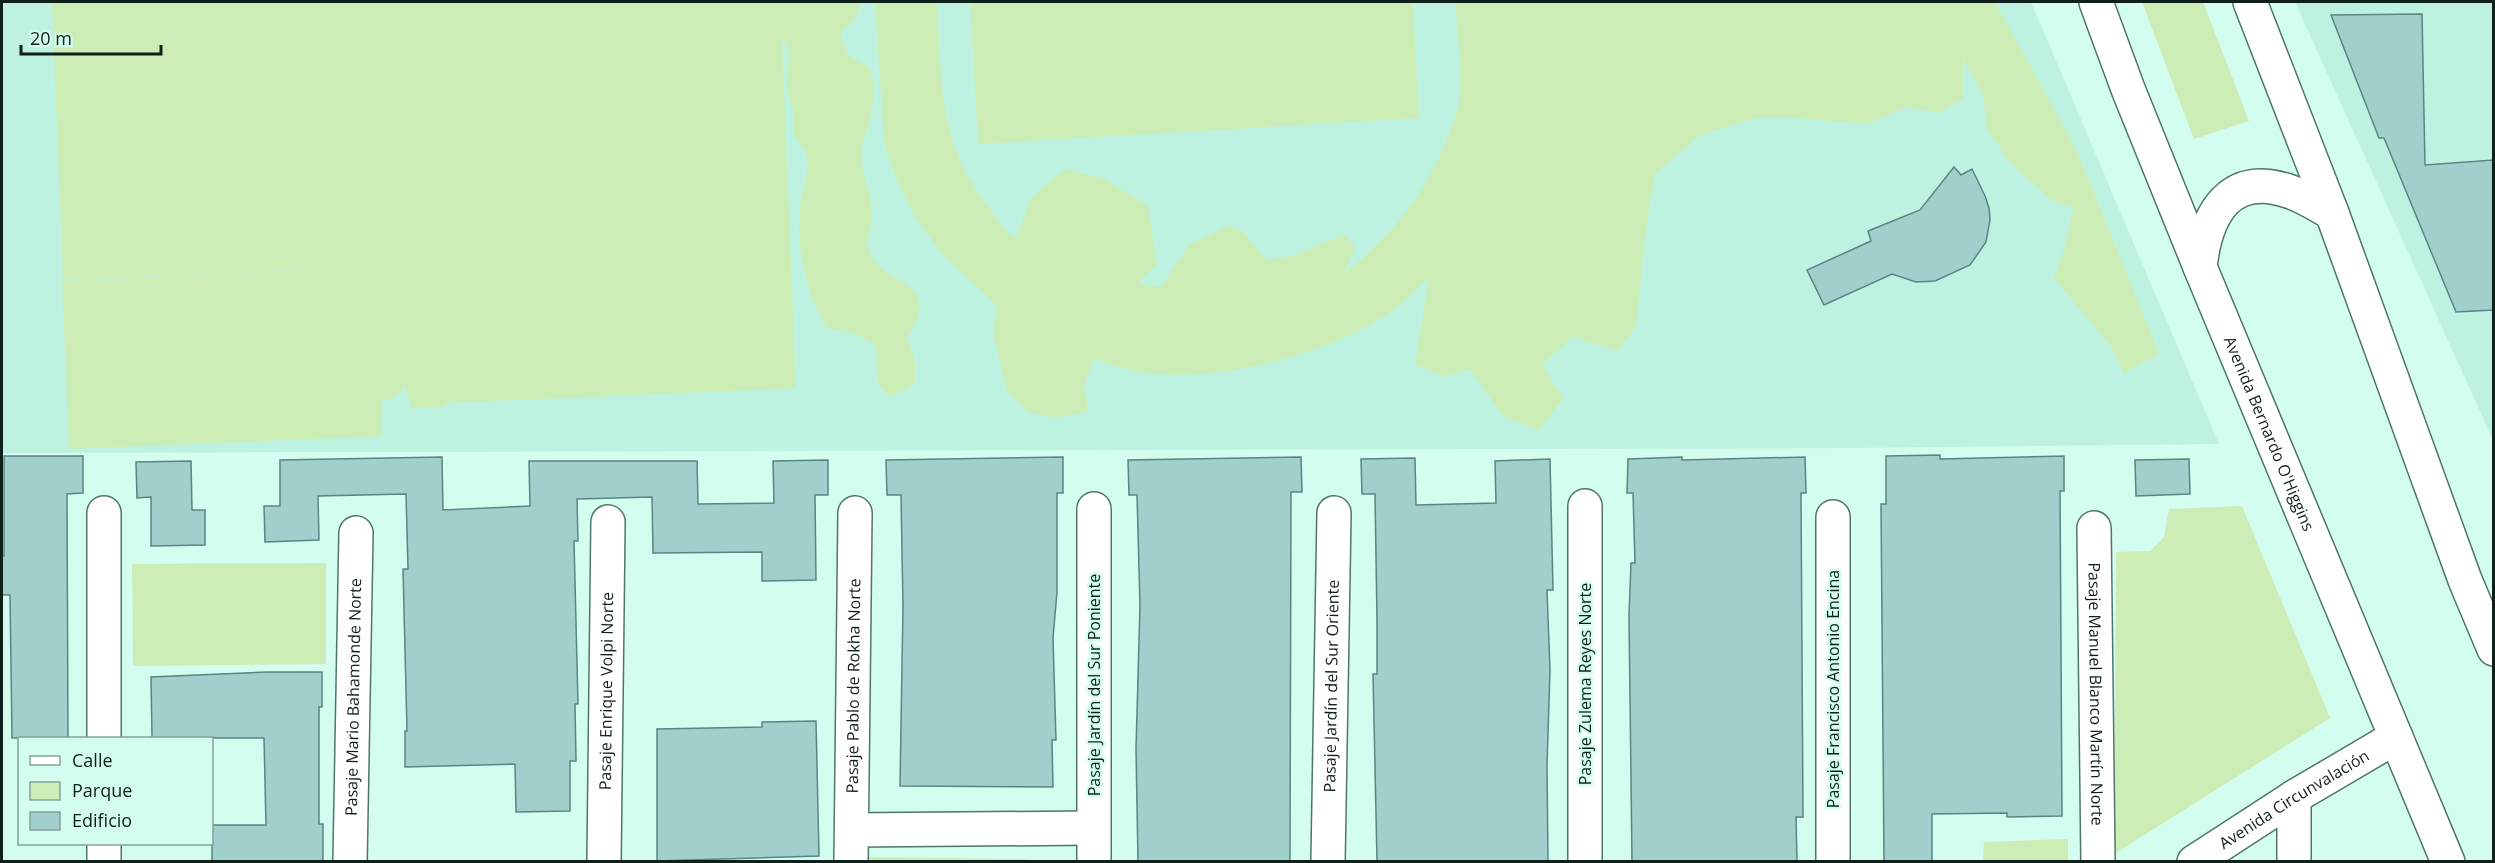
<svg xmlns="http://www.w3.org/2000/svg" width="2495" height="863" font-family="'Open Sans',sans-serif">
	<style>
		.built { fill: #bef2e0 }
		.green { fill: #ccedb5 }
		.building { fill: #a1cfcc; stroke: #598582; stroke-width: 1.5 }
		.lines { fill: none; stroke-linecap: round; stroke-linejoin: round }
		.minor-casing { stroke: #507669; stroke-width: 36 }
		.primary-casing { stroke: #507669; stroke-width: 36 }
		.minor { stroke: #fff; stroke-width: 33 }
		.primary { stroke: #fff; stroke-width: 33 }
		.labels { text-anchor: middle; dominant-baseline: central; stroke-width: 5; stroke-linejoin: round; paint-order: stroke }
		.street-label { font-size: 16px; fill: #0f1f1a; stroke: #d3fdee }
	</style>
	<rect width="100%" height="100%" fill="#d3fdee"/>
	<g class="built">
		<path d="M2 2H2031L2219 444 1852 448 2 453Z"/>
		<path d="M2295 2H2493V440Z"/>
	</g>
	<g class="green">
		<path d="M52 2H861L855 18 840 34 848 55 870 68C877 93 873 106 867 131 865 137 861 146 861 153 862 172 870 192 872 211 873 223 866 236 868 247 879 291 949 274 906 339L915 358V384L890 397 877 384 876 345 853 333 827 328C806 295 796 247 800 208 801 192 809 175 807 158 806 149 796 142 794 133 793 128 795 121 794 115 793 106 788 97 787 88 785 71 795 54 782 40L796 388 447 403 441 408H411L406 387 394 398 381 402 382 436 69 449 62 281 366 267 63 280Z"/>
		<path d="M875 2H937C942 80 937 137 986 204 995 217 1003 230 1016 238L1031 198 1065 169 1103 178 1148 206 1157 264 1138 283 1161 287 1189 245 1228 226 1242 231 1267 260 1295 255 1344 234 1355 247 1344 274C1390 235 1417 206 1442 150 1448 137 1455 121 1458 107 1463 72 1458 36 1455 2H1995L2077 151 2159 354 2124 373 2112 348 2054 278 2065 246 2073 208 2051 200 2006 158 1987 128 1983 95 1963 58V99L1938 113 1907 107 1867 124 1796 118H1756L1700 135 1655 174 1645 236 1636 327 1617 351 1573 337 1542 364 1563 399 1538 430 1503 416 1470 369 1443 377 1415 364 1429 278C1415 290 1402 305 1388 314 1326 356 1212 384 1138 372 1123 369 1108 363 1094 359L1084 385 1088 411 1057 418 1028 412 1007 391 993 333 997 306 943 255 915 217 895 176 884 143Z"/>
		<path d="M970 2H1413L1419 118 978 144Z"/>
		<path d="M2142 2H2203L2249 121 2194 139Z"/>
		<path d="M2242 506 2330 718 2114 854 2116 552 2150 551 2164 537 2169 509Z"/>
		<path d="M326 563V664L133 666 132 564Z"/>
		<path d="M2068 839V861H1983L1984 842Z"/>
		<path d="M868 857 1028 859V861L868 862Z"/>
	</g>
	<g class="building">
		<path d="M2422 14 2425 165 2493 160V310L2456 312 2384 138H2379L2331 15Z"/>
		<path d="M1954 167 1961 175 1972 169 1985 196 1989 208 1990 220 1986 242 1970 265 1935 281 1916 282 1892 274 1824 305 1807 270 1871 241 1868 231 1920 210Z"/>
		<path d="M1940 455V459L2064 456V491H2060L2062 816 2007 817V813L1932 814V861H1884L1881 504H1886V456Z"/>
		<path d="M4 456H83V493L67 494 68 738H12L10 595H2V556H4Z"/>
		<path d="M442 457 443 510 530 506 529 461H697L698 504 774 503 773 461 828 460V495H815L816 580 762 581V552L653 553 652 497 577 499 578 541H574L578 704H575L576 761H570V811L516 812 515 764 405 767V731H407L403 569H408L406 494 318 496 319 540 265 542 264 506H280V460Z"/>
		<path d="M1063 457V493H1057V592L1053 638 1056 740H1052L1053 787 900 786 903 606 901 495H887L886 460Z"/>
		<path d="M1301 457 1302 492H1291L1290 861H1138L1136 749 1140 605 1137 495H1129L1128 460Z"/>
		<path d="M1682 457V460L1805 457 1806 493H1801L1803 817H1796L1797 861H1632L1629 616 1631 563H1635L1633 493H1627L1628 459Z"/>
		<path d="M1415 458 1416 505 1496 503 1495 461 1550 459 1553 590H1547L1550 670 1547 765 1548 861H1377L1373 674H1377V620L1375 494H1362L1361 459Z"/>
		<path d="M2189 459 2190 494 2136 496 2135 460Z"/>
		<path d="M191 461 192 510H205V545L151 546V497L137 498 136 462Z"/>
		<path d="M267 672H322V707H319V824H323V861H212V825H266L264 738H152L151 677Z"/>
		<path d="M816 721 819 856 657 861V729L762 727V722Z"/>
	</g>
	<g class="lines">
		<g class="minor-casing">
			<g id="minor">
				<path d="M1585 506V862"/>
				<path d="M1833 517V862"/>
				<path id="s1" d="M2094 528 2098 862"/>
				<path d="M104 738V513"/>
				<path d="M2294 797V862"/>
				<path d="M852 830 1093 828"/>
				<path d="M104 862V844"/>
				<path id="s2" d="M350 862 356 533"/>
				<path id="s3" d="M604 862 608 522"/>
				<path id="s4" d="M851 862 855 513"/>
				<path d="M1094 862V509"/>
				<path id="s5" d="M1328 862 1334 513"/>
				<path id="s6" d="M2194 862 2294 797 2396 737"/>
			</g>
		</g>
		<g class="primary-casing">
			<g id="primary">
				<path id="s7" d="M2096 2 2128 89 2200 267 2448 862"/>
				<path d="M2250 2 2332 213 2465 580 2494 649"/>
				<path d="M2200 267C2206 213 2230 170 2291 192 2305 197 2319 206 2332 213"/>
			</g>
		</g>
		<use href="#minor" class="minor"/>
		<use href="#primary" class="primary"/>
	</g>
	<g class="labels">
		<g class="street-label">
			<text stroke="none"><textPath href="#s7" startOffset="465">Avenida Bernardo O'Higgins</textPath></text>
			<text transform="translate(1585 684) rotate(-90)">Pasaje Zulema Reyes Norte</text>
			<text transform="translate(1094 685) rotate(-90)">Pasaje Jardín del Sur Poniente</text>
			<text stroke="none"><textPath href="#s4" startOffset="176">Pasaje Pablo de Rokha Norte</textPath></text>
			<text stroke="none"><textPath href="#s5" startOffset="176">Pasaje Jardín del Sur Oriente</textPath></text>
			<text transform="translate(1833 689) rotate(-90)">Pasaje Francisco Antonio Encina</text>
			<text stroke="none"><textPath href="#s3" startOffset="171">Pasaje Enrique Volpi Norte</textPath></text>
			<text stroke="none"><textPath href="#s1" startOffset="166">Pasaje Manuel Blanco Martín Norte</textPath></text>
			<text stroke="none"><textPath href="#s2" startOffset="165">Pasaje Mario Bahamonde Norte</textPath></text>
			<text stroke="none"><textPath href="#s6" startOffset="118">Avenida Circunvalación</textPath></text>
		</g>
	</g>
	<rect width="2495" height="863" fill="none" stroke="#0f1f1a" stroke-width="6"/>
	<rect x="18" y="737" width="195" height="108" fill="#d3fdee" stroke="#85a499" stroke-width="1.5"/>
	<rect x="30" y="756" width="30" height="9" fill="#ffffff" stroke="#85a499" stroke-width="1.5"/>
	<text x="72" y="767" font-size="18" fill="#0f1f1a">Calle</text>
	<rect x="30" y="782" width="30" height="18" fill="#ccedb5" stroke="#85a499" stroke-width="1.5"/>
	<text x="72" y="797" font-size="18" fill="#0f1f1a">Parque</text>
	<rect x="30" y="812" width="30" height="18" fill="#a1cfcc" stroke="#85a499" stroke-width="1.5"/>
	<text x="72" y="827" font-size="18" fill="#0f1f1a">Edificio</text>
	<path d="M21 45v9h140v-9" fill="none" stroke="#0f1f1a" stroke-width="3"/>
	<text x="30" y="45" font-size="18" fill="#0f1f1a" stroke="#d3fdee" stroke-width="4.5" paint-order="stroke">20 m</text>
</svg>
